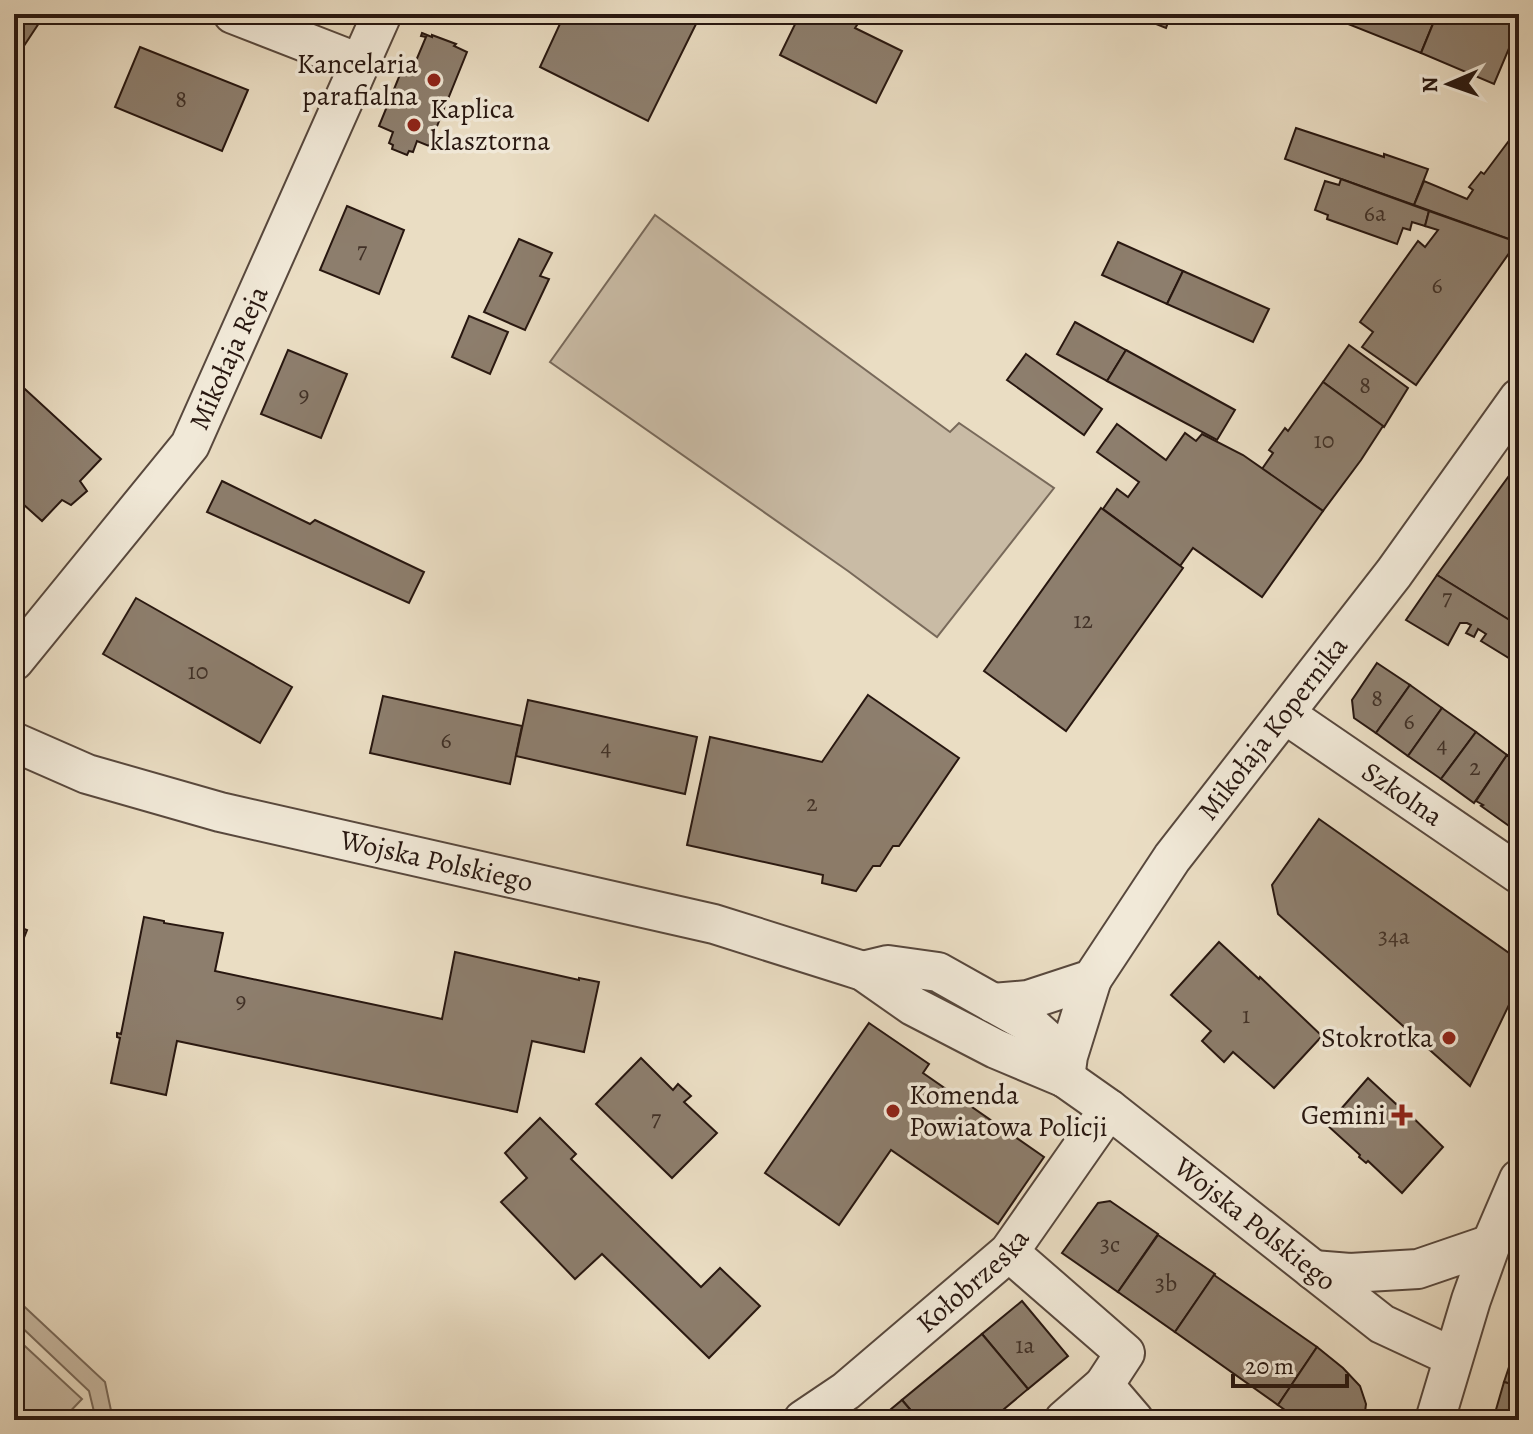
<svg xmlns="http://www.w3.org/2000/svg" width="1533" height="1434" font-family="Alegreya,serif">
	<style>
		.green { fill: #c9bba5; stroke: #78695a; stroke-width: 2 }
		.building { fill: #8d7e6d; stroke: #281710; stroke-width: 2 }
		.lines { fill: none; stroke-linecap: round; stroke-linejoin: round }
		.minor-casing { stroke: #58483d; stroke-width: 42 }
		.minor { stroke: #f1e9d8; stroke-width: 38 }
		.poi-dot { fill: #8f2418; stroke: #f1e9d8; stroke-width: 3 }
		.labels { text-anchor: middle; dominant-baseline: central; stroke-width: 7; stroke-linejoin: round; paint-order: stroke }
		.number-label { font-size: 24px; fill: #413127 }
		.poi-label { font-size: 28px; fill: #281710; stroke: #f1e9d8; text-anchor: end }
		.street-label { font-size: 28px; fill: #281710; stroke: #f1e9d8 }
	</style>
	<rect width="100%" height="100%" fill="#eaddc3"/>
	<filter id="stains"><feTurbulence type="fractalNoise" baseFrequency=".0025" numOctaves="4"/><feColorMatrix values="0 0 0 0 .2 0 0 0 0 .09 0 0 0 0 .02 0 0 0 .5 -.17"/></filter>
	<radialGradient id="worn" r=".72"><stop offset=".6" stop-color="#630" stop-opacity="0"/><stop offset="1" stop-color="#630" stop-opacity=".3"/></radialGradient>
	<g class="green">
		<path d="M655 215 950 432 959 423 1054 488 937 637 848 571 550 362Z"/>
		<path d="M14 1297 105 1382 113 1420H96L89 1391 14 1320Z"/>
		<path d="M14 1336 82 1399 62 1420H14Z"/>
	</g>
	<g class="building">
		<path d="M14 14H45L14 61Z"/>
		<path d="M570 14H701L648 121 540 67 564 15 568 17Z"/>
		<path d="M800 14H827L837 19 839 15 857 25 855 28 902 51 876 103 780 55Z"/>
		<path d="M1136 14H1171L1166 28 1136 16Z"/>
		<path d="M1352 14H1437L1421 53 1348 24Z"/>
		<path d="M1437 14H1487L1518 27 1494 84 1421 53Z"/>
		<path d="M422 33 432 37V35L456 44 454 46 467 52 429 146 417 141 413 152 409 151 407 155 392 149 393 145 389 143 393 132 379 126 403 67 413 68 426 37 421 36Z"/>
		<path d="M140 47 248 90 222 151 115 107Z"/>
		<path d="M1296 128 1384 157V154L1428 169 1414 205 1285 159Z"/>
		<path d="M1511 138 1519 143V239L1517 242 1414 205 1424 181 1467 199 1473 190 1469 187 1481 172 1484 174Z"/>
		<path d="M1341 179 1429 211 1425 226 1412 222 1410 230 1403 228 1397 244 1327 219 1328 215 1315 210 1325 181 1339 185Z"/>
		<path d="M347 206 404 230 379 294 320 270Z"/>
		<path d="M1429 211 1517 242 1416 385 1362 347 1373 332 1360 322 1418 241 1425 247 1438 230 1425 226Z"/>
		<path d="M519 239 552 253 540 276 549 279 525 330 484 312Z"/>
		<path d="M1118 242 1183 271 1167 304 1102 275Z"/>
		<path d="M1183 271 1269 309 1253 342 1167 304Z"/>
		<path d="M469 316 508 332 490 374 452 357Z"/>
		<path d="M1075 322 1126 350 1107 381 1057 354Z"/>
		<path d="M1349 345 1408 388 1384 427 1323 382Z"/>
		<path d="M288 350 347 374 321 438 261 414Z"/>
		<path d="M1126 350 1235 410 1217 440 1107 381Z"/>
		<path d="M1026 354 1102 409 1084 435 1007 380Z"/>
		<path d="M14 379 101 459 80 481 87 491 71 505 62 500 42 521 14 496Z"/>
		<path d="M1323 382 1383 426 1361 460 1323 511 1262 469 1273 453 1269 450 1285 428 1288 431Z"/>
		<path d="M1117 424 1166 460 1185 433 1196 441 1202 434 1243 455 1323 511 1262 597 1193 548 1180 566 1103 509 1117 489 1128 497 1139 482 1097 452Z"/>
		<path d="M1519 462V586L1517 590H1519V626L1437 575Z"/>
		<path d="M222 481 310 524 315 520 424 572 409 603 207 512Z"/>
		<path d="M1101 508 1183 568 1066 731 984 671Z"/>
		<path d="M1437 575 1519 626V659L1517 663 1481 641 1486 634 1478 629 1474 637 1466 633 1471 625 1467 623H1460L1448 645 1406 620Z"/>
		<path d="M136 598 292 687 260 743 103 654Z"/>
		<path d="M1377 663 1410 685 1376 733 1354 718 1352 700Z"/>
		<path d="M1410 685 1442 708 1408 756 1376 733Z"/>
		<path d="M868 695 959 758 899 846H893L880 866H873L856 891 822 883 823 875 687 845 710 737 822 762Z"/>
		<path d="M383 696 522 726 510 784 370 753Z"/>
		<path d="M528 700 697 737 685 794 516 756Z"/>
		<path d="M1442 708 1476 732 1441 779 1408 756Z"/>
		<path d="M1476 732 1507 755 1474 803 1441 779Z"/>
		<path d="M1507 755 1519 764V833L1481 806 1483 805 1476 801Z"/>
		<path d="M1319 819 1516 958 1519 964V984L1470 1086 1278 914 1272 885Z"/>
		<path d="M144 917 164 921V923L223 933 215 971 442 1019 455 952 579 980V978L599 982 584 1052 532 1041 517 1112 177 1041 166 1095 111 1083 120 1038 117 1037V1033L121 1034Z"/>
		<path d="M14 925 27 930 14 963Z"/>
		<path d="M1219 942 1259 979 1260 977 1322 1036 1274 1088 1233 1052 1224 1062 1202 1041 1211 1031 1171 995Z"/>
		<path d="M869 1023 929 1064 923 1073 1044 1157 998 1224 891 1150 839 1225 765 1173Z"/>
		<path d="M641 1058 673 1090 678 1084 691 1096 684 1102 717 1133 672 1178 596 1104Z"/>
		<path d="M1368 1078 1396 1104 1398 1103 1443 1147 1402 1193 1368 1161 1366 1163 1359 1157 1360 1155 1327 1125Z"/>
		<path d="M540 1118 576 1154 571 1159 701 1287 720 1268 760 1306 709 1358 602 1254 575 1279 501 1202 527 1178 505 1153Z"/>
		<path d="M1110 1201 1158 1234 1118 1292 1062 1253 1098 1203Z"/>
		<path d="M1158 1235 1215 1274 1175 1332 1118 1292Z"/>
		<path d="M1214 1275 1317 1347 1278 1405 1175 1332Z"/>
		<path d="M1022 1301 1068 1356 1028 1389 982 1334Z"/>
		<path d="M982 1334 1028 1389 991 1420H919L902 1400Z"/>
		<path d="M1519 1337V1386L1504 1382Z"/>
		<path d="M1317 1347 1343 1368 1360 1386 1366 1404 1364 1420H1299L1278 1405Z"/>
		<path d="M1504 1382 1519 1386V1420H1493Z"/>
		<path d="M902 1400 919 1420H878Z"/>
	</g>
	<g class="lines">
		<g class="minor-casing">
			<g id="minor">
				<path d="M233 14 359 63"/>
				<path id="s1" d="M14 661 190 445 382 14"/>
				<path id="s2" d="M1285 714 1519 874"/>
				<path id="s3" d="M14 742 87 774 220 812 714 924 847 966 863 971 913 1006 996 1049 1065 1078 1109 1109 1382 1324 1453 1357"/>
				<path d="M863 971 888 965 938 972 1027 1022 1056 1048 1065 1078"/>
				<path id="s4" d="M993 1003 1028 1000 1092 979 1172 858 1394 573 1519 398"/>
				<path d="M1065 1078 1068 1056 1092 979"/>
				<path d="M1009 1252 1125 1353 1104 1385 1064 1420"/>
				<path d="M1313 1270 1350 1273 1418 1269 1491 1244"/>
				<path d="M1104 1385 1134 1420"/>
				<path id="s5" d="M803 1420 846 1391 1009 1252 1109 1109"/>
				<path d="M1435 1420 1471 1300 1491 1244 1519 1179"/>
			</g>
		</g>
		<use href="#minor" class="minor"/>
	</g>
	<g class="poi-dot">
		<circle cx="434" cy="80" r="8"/>
		<circle cx="414" cy="125" r="8"/>
		<circle cx="1449" cy="1038" r="8"/>
		<circle cx="893" cy="1111" r="8"/>
		<path d="M1398 1103h8v8h8v8h-8v8h-8v-8h-8v-8h8z"/>
	</g>
	<g class="labels">
		<g class="number-label">
			<text x="181" y="99">8</text>
			<text x="1375" y="213">6a</text>
			<text x="362" y="250">7</text>
			<text x="1437" y="285">6</text>
			<text x="1365" y="385">8</text>
			<text x="304" y="394">9</text>
			<text x="1324" y="440">10</text>
			<text x="1447" y="597">7</text>
			<text x="1083" y="620">12</text>
			<text x="198" y="671">10</text>
			<text x="1377" y="698">8</text>
			<text x="1409" y="721">6</text>
			<text x="446" y="740">6</text>
			<text x="1442" y="744">4</text>
			<text x="606" y="747">4</text>
			<text x="1475" y="767">2</text>
			<text x="812" y="803">2</text>
			<text x="1394" y="936">34a</text>
			<text x="241" y="1000">9</text>
			<text x="1246" y="1015">1</text>
			<text x="656" y="1118">7</text>
			<text x="1110" y="1244">3c</text>
			<text x="1166" y="1283">3b</text>
			<text x="1025" y="1345">1a</text>
		</g>
		<g class="poi-label">
			<text x="418" y="64">Kancelaria<tspan x="418" dy="32">parafialna</tspan></text>
			<text x="430" y="109" text-anchor="start">Kaplica<tspan x="430" dy="32">klasztorna</tspan></text>
			<text x="1433" y="1038">Stokrotka</text>
			<text x="909" y="1095" text-anchor="start">Komenda<tspan x="909" dy="32">Powiatowa Policji</tspan></text>
			<text x="1386" y="1115">Gemini</text>
		</g>
		<g class="street-label">
			<text stroke="none"><textPath href="#s1" startOffset="374">Mikołaja Reja</textPath></text>
			<text stroke="none"><textPath href="#s4" startOffset="412">Mikołaja Kopernika</textPath></text>
			<text stroke="none"><textPath href="#s2" startOffset="142">Szkolna</textPath></text>
			<text stroke="none"><textPath href="#s3" startOffset="440">Wojska Polskiego</textPath></text>
			<text stroke="none"><textPath href="#s3" startOffset="1350">Wojska Polskiego</textPath></text>
			<text stroke="none"><textPath href="#s5" startOffset="220">Kołobrzeska</textPath></text>
		</g>
	</g>
	<rect width="1533" height="1434" fill="none" stroke="#eaddc3" stroke-width="48"/>
	<rect x="16" y="16" width="1501" height="1402" fill="none" stroke="#281710" stroke-width="4"/>
	<rect x="24" y="24" width="1485" height="1386" fill="none" stroke="#281710" stroke-width="2"/>
	<g transform="translate(1449 84) rotate(268)" stroke="#f1e9d8" stroke-width="6" paint-order="stroke">
	<path d="M0-6L14 30L0 20L-14 30Z" fill="#281710"/>
	<text y="-12" font-size="22" font-weight="bold" text-anchor="middle" fill="#281710">N</text>
	</g>
	<path d="M1233 1374v12h114v-12" fill="none" stroke="#281710" stroke-width="4"/>
	<text x="1245" y="1374" font-size="24" fill="#281710" stroke="#f1e9d8" stroke-width="6" paint-order="stroke">20 m</text>
	<rect width="100%" height="100%" filter="url(#stains)"/>
	<rect width="100%" height="100%" fill="url(#worn)"/>
</svg>
